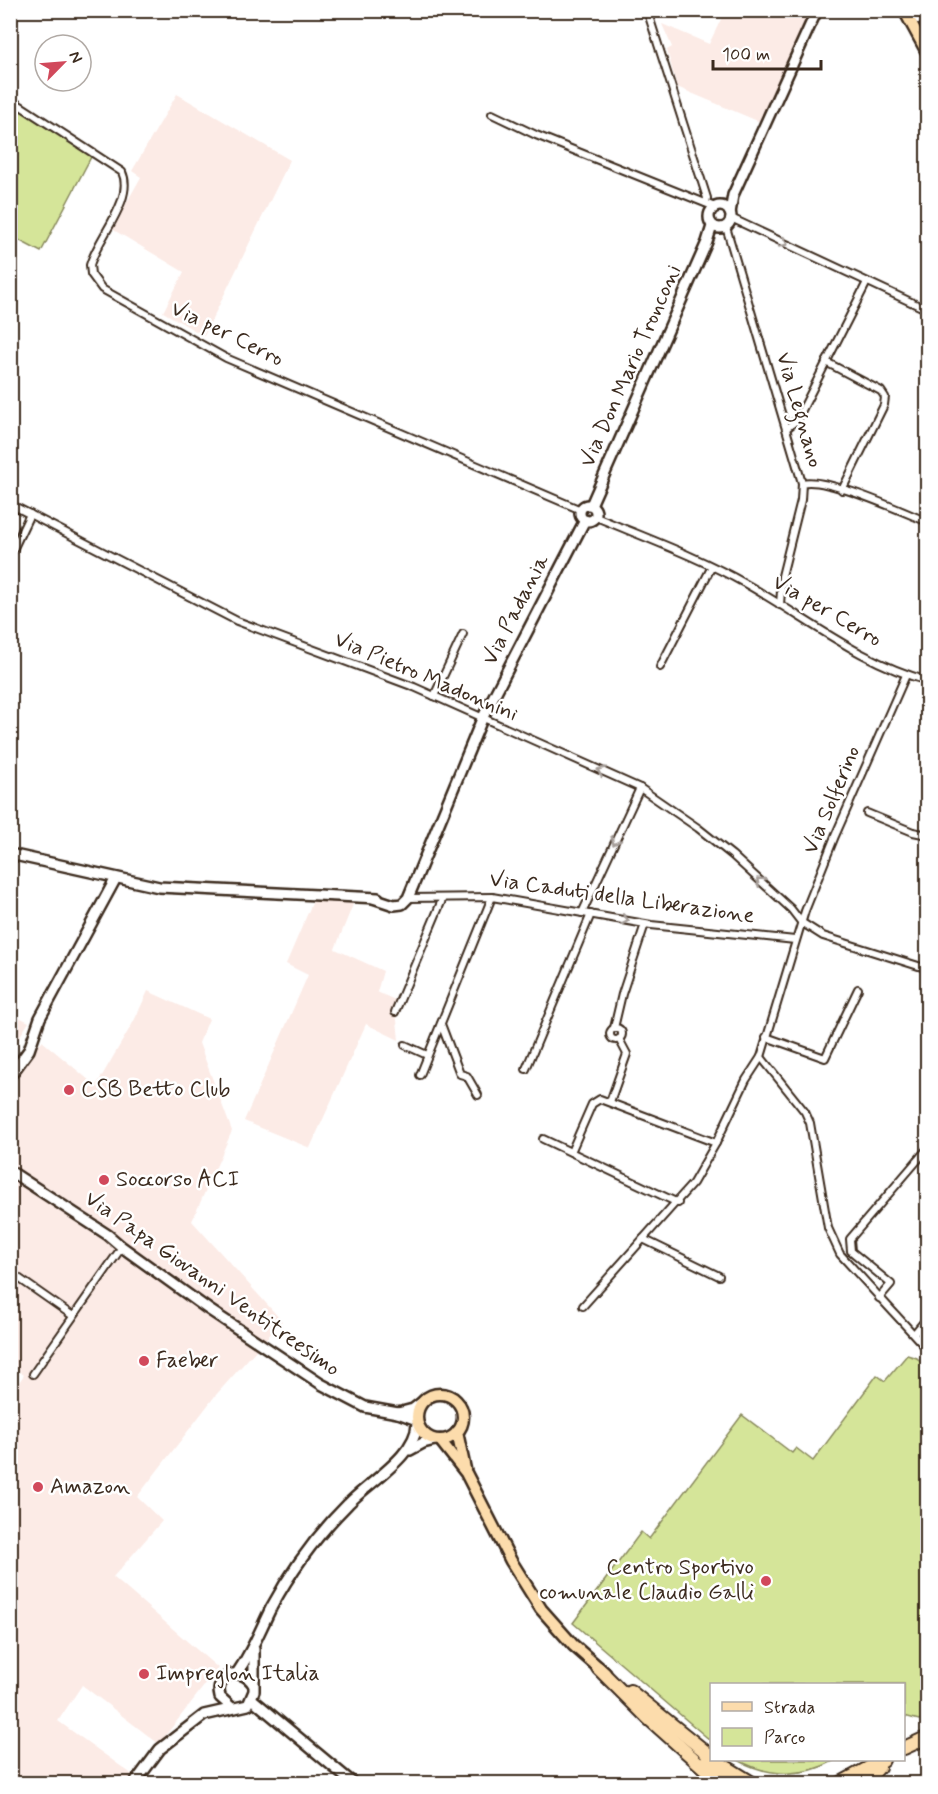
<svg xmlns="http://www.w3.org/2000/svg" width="938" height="1794" font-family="Mynerve,sans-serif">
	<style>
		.built { fill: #fcebe6 }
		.green { fill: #d5e599; stroke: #88885c; stroke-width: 1.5 }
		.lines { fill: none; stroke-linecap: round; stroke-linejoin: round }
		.street-casing { stroke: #3b2a1e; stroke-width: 10 }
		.secondary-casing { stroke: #3b2a1e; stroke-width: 14 }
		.primary-casing { stroke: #3b2a1e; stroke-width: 15 }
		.highway-casing { stroke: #3b2a1e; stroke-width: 16 }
		.street { stroke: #fff; stroke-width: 6 }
		.secondary { stroke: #fff; stroke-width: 9 }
		.primary { stroke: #fcdcac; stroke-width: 10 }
		.highway { stroke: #fcdcac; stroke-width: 12 }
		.oneway { stroke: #a79f9a }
		.poi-dot { fill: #d1495b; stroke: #fff; stroke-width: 2 }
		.labels { text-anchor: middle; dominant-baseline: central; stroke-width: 5; stroke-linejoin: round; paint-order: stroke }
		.street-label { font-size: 22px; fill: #3b2a1e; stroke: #fff }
		.poi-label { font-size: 22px; fill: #3b2a1e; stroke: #fff; text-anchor: start }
	</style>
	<rect width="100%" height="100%" fill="#fff"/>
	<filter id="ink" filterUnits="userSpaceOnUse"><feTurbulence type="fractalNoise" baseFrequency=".0167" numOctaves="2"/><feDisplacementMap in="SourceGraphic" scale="12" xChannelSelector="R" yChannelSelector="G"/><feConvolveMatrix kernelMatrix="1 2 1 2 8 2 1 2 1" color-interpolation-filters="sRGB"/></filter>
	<g filter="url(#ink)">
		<g class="built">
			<path d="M725 11H812L760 122 677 87 667 50 672 47 662 24 709 44Z"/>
			<path d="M177 94 290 160 204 336 163 312 184 272 112 229 141 177 132 171Z"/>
			<path d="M313 901 354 902 335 949 383 971 377 992 395 1000 399 1040 366 1024 310 1148 244 1121 308 975 286 964Z"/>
			<path d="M148 991 209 1019 199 1043 232 1131 192 1221 282 1321 215 1396 137 1497 162 1521 113 1577 218 1668 159 1744 82 1685 58 1721 133 1775 128 1783H11L10 1395 24 1375 10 1365V1082L42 1041 96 1086 134 1021Z"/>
			<path d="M11 1013 29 1022 11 1050Z"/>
		</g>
		<g class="green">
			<path d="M10 103 90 154 91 157 41 252 11 236Z"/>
			<path d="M907 1355 917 1358 927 1369V1717L919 1720 904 1716V1684H712L711 1741 573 1623 641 1532 649 1539 742 1415 792 1453 796 1448 813 1461 877 1375 885 1381Z"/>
			<path d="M738 1760H835C804 1778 768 1777 738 1760Z"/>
		</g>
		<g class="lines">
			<g class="street-casing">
				<g id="street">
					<path d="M647 10 707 198 706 203"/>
					<path d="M909 19 928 21"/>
					<path d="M10 99 122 172C135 199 98 237 90 265L91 274 102 289 226 358 581 510"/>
					<path d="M492 114 536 135 715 207"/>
					<path d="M731 218 928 310"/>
					<path d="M726 227 802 483 801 500 782 576 780 605"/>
					<path d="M826 362 881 391 885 397 884 405 842 490"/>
					<path d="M787 428 797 420 867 282"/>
					<path d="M802 483C825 476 903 512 928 522"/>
					<path d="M10 504 237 621 414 687 640 788 698 828 732 855 791 909 801 922 823 936 928 969"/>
					<path d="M596 517C646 538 699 557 746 584 805 617 861 663 928 681"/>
					<path d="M10 556 30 514"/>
					<path d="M660 667 711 568"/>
					<path d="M434 696 463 634"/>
					<path d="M867 813 913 832 928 835"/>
					<path d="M408 898 492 897 651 925 795 940"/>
					<path d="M582 913 640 788"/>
					<path d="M395 1012 442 900"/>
					<path d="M441 1024 460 1074 467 1076 478 1095"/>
					<path d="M614 1028 622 994 645 924"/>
					<circle cx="616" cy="1034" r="6"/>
					<path d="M766 1037 825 1058 858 989"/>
					<path d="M405 1045 427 1055"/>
					<path d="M761 1057 805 1112 810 1123 828 1228 840 1254 928 1350"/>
					<path d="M526 1069 591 914"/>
					<path d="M420 1075 492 897"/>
					<path d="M610 1102 627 1054 619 1039"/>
					<path d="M543 1139 678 1203"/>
					<path d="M571 1152 592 1104 600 1099 716 1143"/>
					<path d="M643 1239 719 1276"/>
					<path d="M10 1272 73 1316"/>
					<path d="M879 1298 891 1284 851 1251 850 1239 928 1148"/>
					<path d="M583 1306 693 1183 716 1143 746 1080 761 1057 805 911 835 836 906 675"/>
					<path d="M914 1334 928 1317"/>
					<path d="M33 1374 122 1247"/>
				</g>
			</g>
			<g class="secondary-casing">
				<g id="secondary">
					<circle cx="720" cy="217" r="11"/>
					<path d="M730 213 733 195 817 10"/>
					<circle cx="588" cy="513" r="8"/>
					<path d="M591 505 707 242 712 226"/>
					<path d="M10 854 159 887 378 898"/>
					<path d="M373 898 394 905 402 904 408 898 482 719 585 520"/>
					<path d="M10 1076 29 1050 40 1018 116 878"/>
					<path d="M10 1171 108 1235 122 1247 208 1309 321 1384 365 1407 398 1413"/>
					<path d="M417 1420 398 1413 413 1409 422 1402"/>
					<path d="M410 1450 423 1443 435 1440"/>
					<path d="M237 1673C252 1652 260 1630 271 1608 292 1569 317 1535 348 1504 369 1482 417 1455 417 1423"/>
					<path d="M252 1699 354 1784"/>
					<path d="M232 1708 220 1697C214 1674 241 1665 253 1684"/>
					<path d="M134 1784 160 1749 204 1715 248 1705 254 1691V1649"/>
				</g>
			</g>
			<g class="primary-casing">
				<g id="primary">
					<path d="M904 10 928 54"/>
					<circle cx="440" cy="1417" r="23"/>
					<path d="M457 1432 465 1469"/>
					<path d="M440 1440 466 1473 511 1561 541 1609 573 1645 605 1673"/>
					<path d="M706 1759 736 1784"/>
				</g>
			</g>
			<g class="highway-casing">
				<g id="highway">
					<path d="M598 1668 648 1718 722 1784"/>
					<path d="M630 1691 712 1757"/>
					<path d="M904 1748 928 1737"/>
					<path d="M715 1760 754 1784"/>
					<path d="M839 1784 883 1760"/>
					<path d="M864 1784 879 1767"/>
				</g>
			</g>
			<use href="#street" class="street"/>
			<use href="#secondary" class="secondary"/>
			<use href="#primary" class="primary"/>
			<use href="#highway" class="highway"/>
		</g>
		<defs><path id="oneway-chevron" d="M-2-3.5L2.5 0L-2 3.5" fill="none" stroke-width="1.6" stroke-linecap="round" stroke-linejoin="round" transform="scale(1.5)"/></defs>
		<g class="oneway">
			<use href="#oneway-chevron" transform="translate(784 243) rotate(25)"/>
			<use href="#oneway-chevron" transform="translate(601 771) rotate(-156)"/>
			<use href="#oneway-chevron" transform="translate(615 841) rotate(115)"/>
			<use href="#oneway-chevron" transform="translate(760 881) rotate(-138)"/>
			<use href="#oneway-chevron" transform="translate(625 920) rotate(11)"/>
		</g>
	</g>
	<g class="poi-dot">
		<circle cx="69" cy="1090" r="6"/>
		<circle cx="104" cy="1180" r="6"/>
		<circle cx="144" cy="1361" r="6"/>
		<circle cx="38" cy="1487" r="6"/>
		<circle cx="766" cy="1581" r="6"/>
		<circle cx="144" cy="1674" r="6"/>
	</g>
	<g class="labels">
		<g class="street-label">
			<text transform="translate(227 334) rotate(26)">Via per Cerro</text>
			<text transform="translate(631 366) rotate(-66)">Via Don Mario Tronconi</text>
			<text transform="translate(799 410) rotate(74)">Via Legnano</text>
			<text transform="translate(516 610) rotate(-63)">Via Padania</text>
			<text transform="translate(827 611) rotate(30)">Via per Cerro</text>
			<text transform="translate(426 677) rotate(23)">Via Pietro Madonnini</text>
			<text transform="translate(832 800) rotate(-67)">Via Solferino</text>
			<text transform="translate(622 898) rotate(8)">Via Caduti della Liberazione</text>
			<text transform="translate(212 1284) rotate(35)">Via Papa Giovanni Ventitreesimo</text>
		</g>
		<g class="poi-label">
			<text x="81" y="1090">CSB Betto Club</text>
			<text x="116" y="1180">Soccorso ACI</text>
			<text x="156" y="1361">Faeber</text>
			<text x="50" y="1487">Amazon</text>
			<text x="754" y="1568" text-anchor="end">Centro Sportivo<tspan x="754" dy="25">comunale Claudio Galli</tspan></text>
			<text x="156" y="1674">Impreglon Italia</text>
		</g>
	</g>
	<rect width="938" height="1794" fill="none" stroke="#fff" stroke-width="36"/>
	<rect x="18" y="18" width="902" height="1758" fill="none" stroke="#3b2a1e" stroke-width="2" filter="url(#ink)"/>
	<rect x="710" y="1683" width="195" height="78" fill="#ffffff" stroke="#b1aaa5" stroke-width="1.5"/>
	<rect x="722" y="1702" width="30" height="9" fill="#fcdcac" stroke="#b1aaa5" stroke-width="1.5"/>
	<text x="764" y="1713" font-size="18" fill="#3b2a1e">Strada</text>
	<rect x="722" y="1728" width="30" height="18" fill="#d5e599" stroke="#b1aaa5" stroke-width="1.5"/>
	<text x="764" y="1743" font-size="18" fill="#3b2a1e">Parco</text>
	<g transform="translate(63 63) rotate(65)"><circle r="28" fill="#ffffff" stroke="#b1aaa5" stroke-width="1.5"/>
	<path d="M0-4.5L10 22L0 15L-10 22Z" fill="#d1495b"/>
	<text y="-9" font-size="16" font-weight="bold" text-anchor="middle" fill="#3b2a1e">N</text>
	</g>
	<path d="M713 60v9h108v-9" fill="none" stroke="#3b2a1e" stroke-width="3"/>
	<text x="722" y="60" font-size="18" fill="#3b2a1e" stroke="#ffffff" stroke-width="4.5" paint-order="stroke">100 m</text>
</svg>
